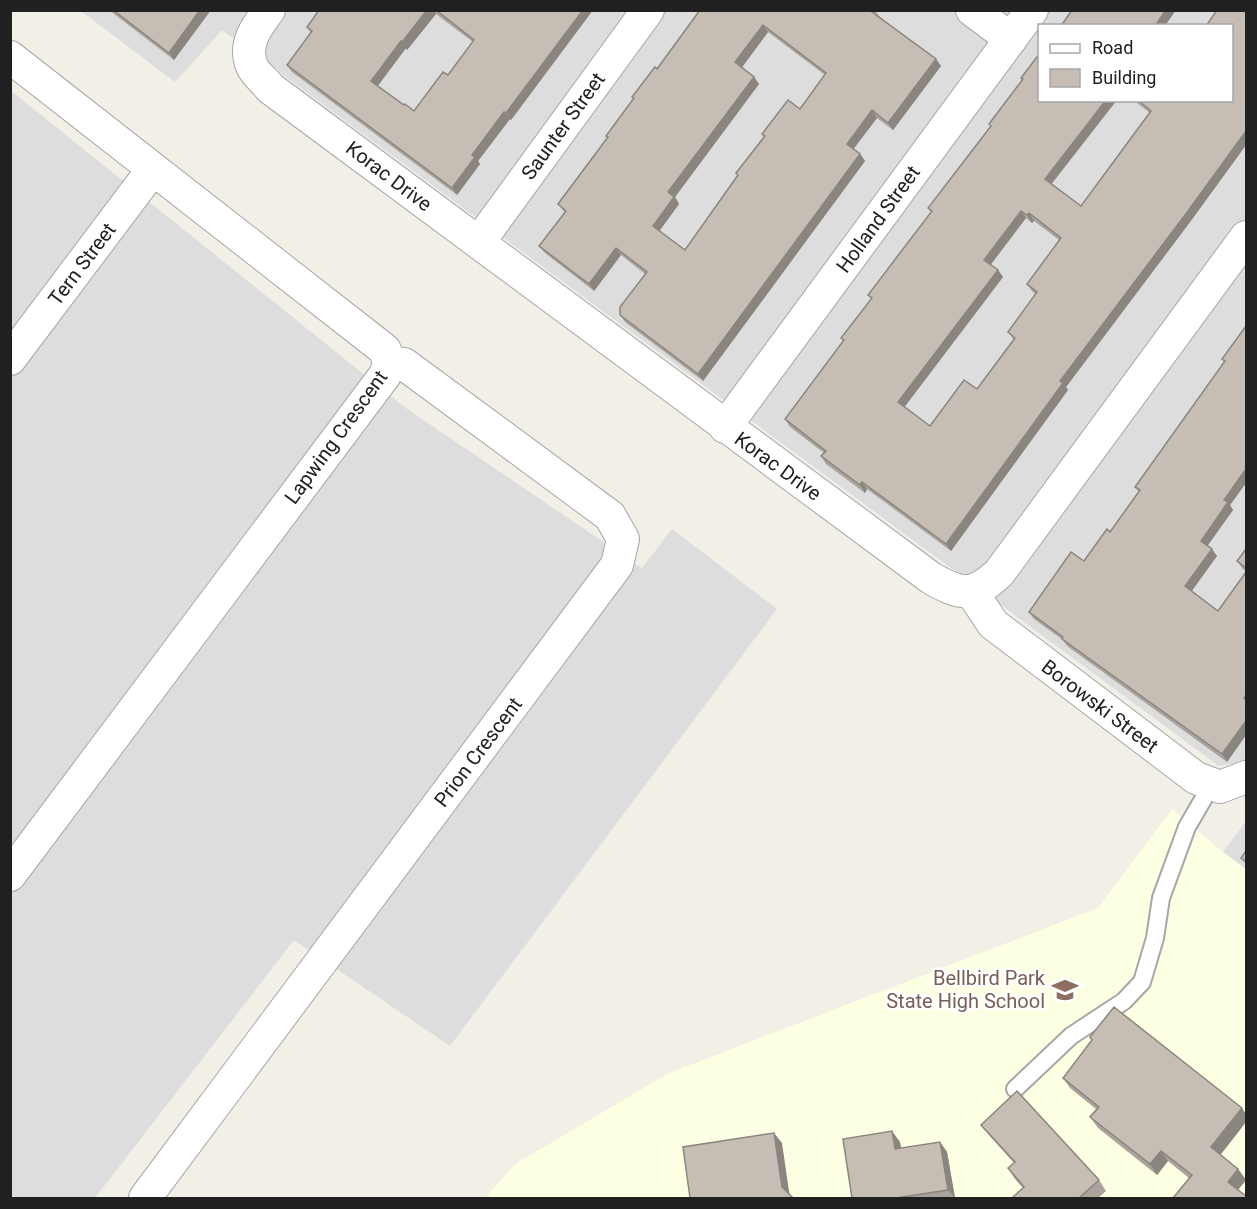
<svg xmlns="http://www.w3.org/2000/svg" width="1257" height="1209" font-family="Roboto,sans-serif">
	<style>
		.residential { fill: #dedddd; fill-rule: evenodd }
		.education { fill: #fcffe1 }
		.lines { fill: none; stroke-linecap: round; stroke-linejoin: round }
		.lane-casing { stroke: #a7a7a7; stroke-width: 20 }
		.street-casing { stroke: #a7a7a7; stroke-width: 34 }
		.lane { stroke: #fff; stroke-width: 16 }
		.street { stroke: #fff; stroke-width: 32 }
		.wall { fill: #aaa39c; fill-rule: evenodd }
		.shaded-wall { fill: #8b857f }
		.building { fill: #c6beb5; stroke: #8b857f; stroke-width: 1.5; fill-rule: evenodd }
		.labels { text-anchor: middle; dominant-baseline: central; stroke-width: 5; stroke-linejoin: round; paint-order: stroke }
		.street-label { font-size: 20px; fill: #202020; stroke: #fff }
		.education-label { font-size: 20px; fill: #785e54; stroke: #fff; text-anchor: end }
	</style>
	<rect width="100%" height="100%" fill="#f1efe6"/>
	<g class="residential">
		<path d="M81 11H1246V757L1243 762 1219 766 222 30 175 82ZM1040 26H1232V100H1040Z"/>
		<path d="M10 90 407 409 642 568 672 529 777 609 450 1046 294 940 95 1198H11Z"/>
		<path d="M1246 821V869L1223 852Z"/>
	</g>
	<path class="education" d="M1172 809 1223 852 1246 869V1198H485L515 1164 669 1073 1098 908Z"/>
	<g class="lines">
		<g class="lane-casing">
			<path id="lane" d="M1015 1089 1071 1036 1124 1001 1142 982 1155 938 1161 898 1187 827 1212 784"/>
		</g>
		<g class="street-casing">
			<g id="street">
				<path d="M269 10C256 27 243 45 252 66 255 74 265 81 270 88L931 578C961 595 972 598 999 573L1246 237"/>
				<path d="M972 10 1011 39"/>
				<path d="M10 57 385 350 389 363 385 375 10 875"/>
				<path d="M479 242 648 10"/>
				<path d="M10 359 153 169"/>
				<path d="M725 427 1032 10"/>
				<path d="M971 591 993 624 1196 778 1220 787 1246 777"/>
				<path d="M145 1198 617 565 623 539 610 516 404 364 389 363"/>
			</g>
		</g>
		<use href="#lane" class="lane"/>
		<use href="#street" class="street"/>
	</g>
	<g class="wall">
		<path d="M109 10H211L174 60Z"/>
		<path d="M319 10H593L511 120 510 119 478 161 480 164 457 195 292 72 287 65 311 33 307 27ZM436 14 473 42 448 75 414 111 404 105 378 86 406 48 407 50Z"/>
		<path d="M700 10H875L879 16 941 66 893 130 877 118 853 149 860 154 865 161 703 381 625 322 620 315 645 274 621 255 594 291 545 253 539 246 565 213 558 204 607 138 606 136 634 99 632 97 657 69ZM768 32 825 75 800 109 762 134 764 136 736 173 738 175 685 250 659 231 679 204 675 197 759 84 754 77 742 67Z"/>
		<path d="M1246 10V145L1193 218 1066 387 1068 390 951 551 867 489 865 493 826 464 821 456 824 453 790 427 785 419 843 341 841 338 871 299 868 295 931 212 928 208 991 127 989 124 1023 80 1021 78 1040 53 1052 184 1081 206 1150 113 1133 100H1232ZM1026 218 1032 223 1034 221 1059 240 1027 284 1032 291 1036 295 1008 332 1014 340 977 389 930 426 904 407 1003 277 998 270 990 265Z"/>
		<path d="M1246 326V483L1230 505 1233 510 1207 546 1217 556 1192 591 1218 611 1246 572V735L1227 762 1067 646 1063 640 1034 619 1029 612 1084 561 1110 532 1139 492 1135 487 1224 362 1222 359Z"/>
		<path d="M1246 549V572L1243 569 1237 561Z"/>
		<path d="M1090 1037 1242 1108 1246 1115V1122L1220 1155 1238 1169 1246 1180 1238 1190 1189 1178 1168 1161 1157 1175 1098 1128 1090 1117 1096 1109 1070 1088 1063 1078 1092 1040Z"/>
		<path d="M981 1125 1099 1180 1106 1191 1098 1198H1012L1023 1188 1015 1179 1008 1168 1014 1163 989 1135Z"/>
		<path d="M900 1142 901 1148 940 1142 947 1152 955 1198H852Z"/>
	</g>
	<g class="shaded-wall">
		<path d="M200 10H211L174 60 169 53Z"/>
		<path d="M427 10H433L436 14 407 50 402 42Z"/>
		<path d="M583 10H593L511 120 506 113Z"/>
		<path d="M1166 10H1176L1165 26H1155Z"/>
		<path d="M763 25 768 32 740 70 735 62Z"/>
		<path d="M401 41 406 48 376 88 371 81Z"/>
		<path d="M936 59 941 66 893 130 888 123Z"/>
		<path d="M754 77 759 84 675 197 679 204 658 233 653 226 668 192Z"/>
		<path d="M1106 100H1117L1050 186 1045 179Z"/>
		<path d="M872 110 877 118 852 151 847 144Z"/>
		<path d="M504 112 510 119 478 161 480 164 457 195 452 188 472 155Z"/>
		<path d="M1246 131V145L1193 218 1066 387 1068 390 951 551 946 544 1060 381Z"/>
		<path d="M860 154 865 161 703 381 698 374Z"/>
		<path d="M1021 211 1026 218 989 267 984 260Z"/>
		<path d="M1029 213 1034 221 1032 223 1027 215Z"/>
		<path d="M616 248 621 255 594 291 589 284Z"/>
		<path d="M998 270 1003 277 903 409 898 402Z"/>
		<path d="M1246 469V483L1230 505 1233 510 1206 548 1201 541 1224 500Z"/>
		<path d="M862 482 867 489 865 493 860 485Z"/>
		<path d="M1212 549 1217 556 1190 593 1185 586Z"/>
		<path d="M1246 721V735L1227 762 1222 754Z"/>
		<path d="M1242 1108 1246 1115V1122L1218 1158 1211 1147Z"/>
		<path d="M892 1131 900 1142 903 1159 895 1149Z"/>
		<path d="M774 1133 782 1143 790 1198 782 1187Z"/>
		<path d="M940 1142 947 1152 955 1198 948 1190Z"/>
		<path d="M1161 1151 1168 1161 1157 1175 1150 1164Z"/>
		<path d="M1238 1169 1246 1180 1236 1192 1228 1182Z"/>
	</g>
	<g class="building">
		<path d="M113 10H200L169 53Z"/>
		<path d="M319 10H427L402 42 401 41 371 81 404 105 405 104 414 111 443 72 448 75 474 40 436 10H583L506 113 504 112 472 155 475 157 452 188 287 65 312 31 307 27Z"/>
		<path d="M700 10H873L872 12 936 59 888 123 872 110 847 144 860 154 698 374 620 315V307L647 272 616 248 589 284 539 246 566 211 558 204 608 137 606 136 634 98 632 97 655 67 657 69ZM763 25 826 73 800 109 788 100 762 134 765 136 736 173 738 175 685 250 653 226 674 197 668 192 754 77 735 62Z"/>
		<path d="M1072 10H1166L1155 26H1061Z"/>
		<path d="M1217 10H1246V131L1188 211 1060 381 1063 383 946 544 862 482 860 485 821 456 826 451 785 419 844 340 841 338 872 298 868 295 932 211 928 208 991 126 989 124 1023 79 1021 78 1040 53V100H1106L1045 179 1081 206 1151 111 1138 100H1232V26H1206ZM1021 211 1027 215 1029 213 1061 238 1027 284 1037 292 1008 332 1015 338 977 389 964 380 930 426 898 402 998 270 984 260Z"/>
		<path d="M1246 326V469L1224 500 1228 502 1201 541 1212 549 1185 586 1218 611 1246 572V695L1244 698 1246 700V721L1222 754 1062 639 1063 637 1029 612 1071 552 1084 561 1107 529 1110 532 1140 490 1135 487 1225 361 1222 359Z"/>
		<path d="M1246 549V568L1237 561Z"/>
		<path d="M1246 851V862L1241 858Z"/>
		<path d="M1114 1007 1242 1108 1211 1147 1238 1169 1228 1182 1246 1196V1198H1173L1192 1175 1161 1151 1150 1164 1090 1117 1099 1107 1063 1078 1092 1040 1090 1037Z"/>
		<path d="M1017 1091 1099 1180 1079 1198H1012L1024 1187 1008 1168 1015 1162 981 1125Z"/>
		<path d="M892 1131 895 1149 940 1142 948 1190 896 1198H897H852L843 1139Z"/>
		<path d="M774 1133 782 1187 793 1198H690L683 1147Z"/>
	</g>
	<defs>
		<g id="school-bare" transform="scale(2.07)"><path d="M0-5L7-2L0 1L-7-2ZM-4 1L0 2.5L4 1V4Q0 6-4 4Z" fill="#8d6e63" stroke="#fff" stroke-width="2.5" paint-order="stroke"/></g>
	</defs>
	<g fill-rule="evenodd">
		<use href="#school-bare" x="1065" y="990"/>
	</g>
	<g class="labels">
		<g class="street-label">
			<text transform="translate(563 126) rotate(-54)">Saunter Street</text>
			<text transform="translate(389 176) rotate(37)">Korac Drive</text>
			<text transform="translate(878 219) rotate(-54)">Holland Street</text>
			<text transform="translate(82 264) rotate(-53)">Tern Street</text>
			<text transform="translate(336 437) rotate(-54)">Lapwing Crescent</text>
			<text transform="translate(778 466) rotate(36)">Korac Drive</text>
			<text transform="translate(1100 706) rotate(37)">Borowski Street</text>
			<text transform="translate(478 752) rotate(-53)">Prion Crescent</text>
		</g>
		<g class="education-label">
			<text x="1045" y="978">Bellbird Park<tspan x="1045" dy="23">State High School</tspan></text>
		</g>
	</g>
	<rect width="1257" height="1209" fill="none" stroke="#202020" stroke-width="24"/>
	<rect x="1038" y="24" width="195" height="78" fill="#ffffff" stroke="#a6a6a6" stroke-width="1.5"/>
	<rect x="1050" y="44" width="30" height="9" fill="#ffffff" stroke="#a6a6a6" stroke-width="1.5"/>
	<text x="1092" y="54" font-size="18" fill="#202020">Road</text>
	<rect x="1050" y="69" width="30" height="18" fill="#c6beb5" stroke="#a6a6a6" stroke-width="1.5"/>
	<text x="1092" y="84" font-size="18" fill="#202020">Building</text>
</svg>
